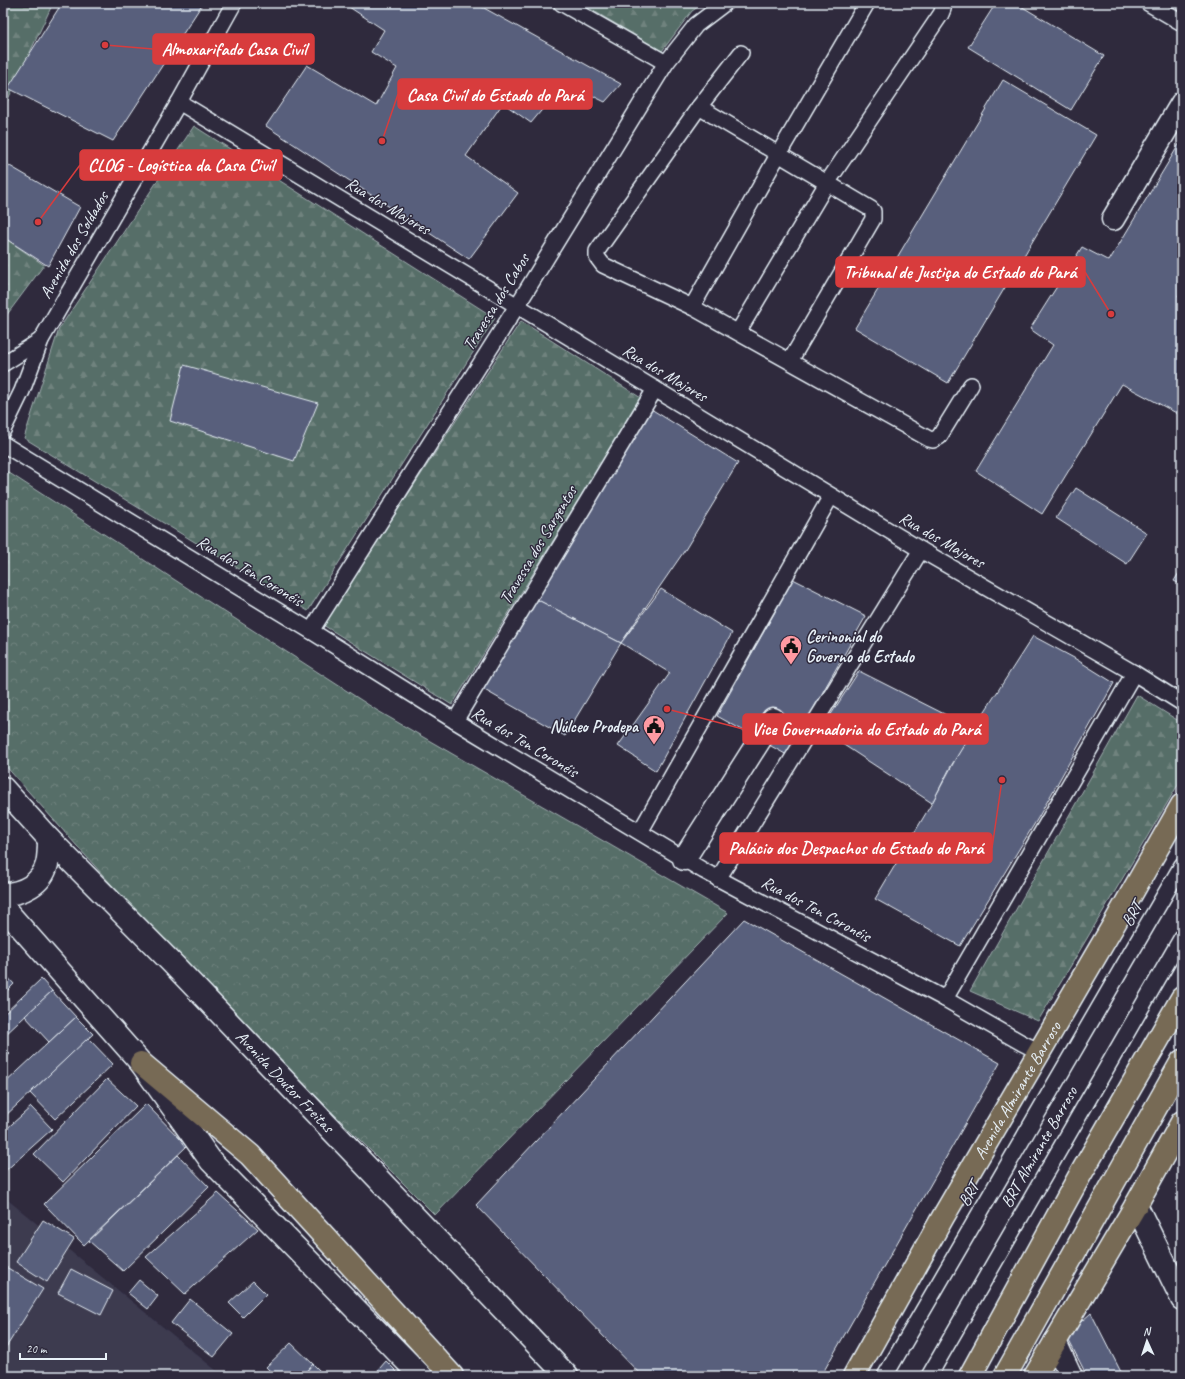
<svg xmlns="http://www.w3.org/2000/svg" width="1185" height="1379" font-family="Caveat,sans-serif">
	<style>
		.built { fill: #3c3a50 }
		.forest { fill: url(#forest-firs); stroke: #a0b0b0 }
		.park { fill: url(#park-crowns); stroke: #a0b0b0 }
		.building { fill: #595e7b; stroke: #e8f1f8 }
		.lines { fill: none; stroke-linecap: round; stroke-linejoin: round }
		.lane-casing { stroke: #e8f1f8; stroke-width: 18 }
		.street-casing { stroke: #e8f1f8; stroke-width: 25 }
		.secondary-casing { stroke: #e8f1f8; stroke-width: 25 }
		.highway-casing { stroke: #e8f1f8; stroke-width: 25 }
		.lane { stroke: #2f2a3d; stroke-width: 15 }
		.street { stroke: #2f2a3d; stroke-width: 22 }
		.secondary { stroke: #2f2a3d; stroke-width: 22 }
		.highway { stroke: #776a54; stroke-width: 22 }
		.labels { text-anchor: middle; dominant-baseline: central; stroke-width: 3; stroke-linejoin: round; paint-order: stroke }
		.street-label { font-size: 17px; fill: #e8f1f8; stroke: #2f2a3d }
		.poi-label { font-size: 17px; font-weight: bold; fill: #e8f1f8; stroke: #2f2a3d; text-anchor: start }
		.leader { fill: none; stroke: #d83c3d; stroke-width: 1.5 }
		.callout-dot { fill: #d83c3d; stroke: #2f2a3d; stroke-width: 1.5 }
		.callout { fill: #d83c3d; stroke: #d83c3d; stroke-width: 1.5 }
		.callout-label { font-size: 18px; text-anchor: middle; font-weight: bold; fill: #fff }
	</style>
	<defs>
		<pattern id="forest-firs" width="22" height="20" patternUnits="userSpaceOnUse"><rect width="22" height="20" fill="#576e68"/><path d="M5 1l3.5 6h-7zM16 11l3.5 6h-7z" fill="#6f837e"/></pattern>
		<pattern id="park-crowns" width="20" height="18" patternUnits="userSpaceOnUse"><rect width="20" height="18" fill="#576e68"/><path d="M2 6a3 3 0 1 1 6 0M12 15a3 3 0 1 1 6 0" fill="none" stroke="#6f837e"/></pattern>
	</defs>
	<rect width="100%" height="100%" fill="#2f2a3d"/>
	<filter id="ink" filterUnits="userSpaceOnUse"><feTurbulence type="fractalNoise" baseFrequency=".025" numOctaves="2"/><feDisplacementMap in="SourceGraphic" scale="8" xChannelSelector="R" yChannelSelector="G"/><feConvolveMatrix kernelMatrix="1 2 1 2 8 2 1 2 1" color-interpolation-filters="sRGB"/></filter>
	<g filter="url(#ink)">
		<path class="built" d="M3 1196 223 1376H3Z"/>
		<g class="forest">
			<path d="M3 3H53L3 110Z"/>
			<path d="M580 3H704L692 11 662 51Z"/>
			<path d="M194 126 495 318 308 611 24 438 59 329Z"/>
			<path d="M3 237 44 265 3 320Z"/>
			<path d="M521 321 641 398 452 705 323 625Z"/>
			<path d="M1137 695 1182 723V778L1038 1021 970 991Z"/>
		</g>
		<path class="park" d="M3 469 378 711 728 913 435 1215 168 948 3 763Z"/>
		<g class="building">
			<path d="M62 3H203L113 141 8 88Z"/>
			<path d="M343 3H475L621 84 605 102 565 82 531 123 503 103 466 156 518 193 469 259 266 126 307 65 376 106 397 68 371 52 384 30Z"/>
			<path d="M996 3H1016L1104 56 1071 110 968 47Z"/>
			<path d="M1003 80 1096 135 948 383 855 328Z"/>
			<path d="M1181 141H1182V289L1178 296 1182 299V416L1122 384 1042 514 976 471 1053 345 1030 329 1082 247 1109 261Z"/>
			<path d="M3 162 80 207 48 266 3 237Z"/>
			<path d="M184 365 318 403 294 461 170 421Z"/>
			<path d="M651 409 738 463 685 550 621 643 536 599Z"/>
			<path d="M1076 488 1147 533 1127 564 1056 518Z"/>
			<path d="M1182 568V585L1174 581Z"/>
			<path d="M793 579 866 616 787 755 717 716Z"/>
			<path d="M661 589 732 633 656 771 618 746 670 673 621 643Z"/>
			<path d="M536 599 621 643 565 736 481 688Z"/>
			<path d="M1033 636 1074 658 1114 683 1038 818 960 946 875 899 932 803 962 747Z"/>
			<path d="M859 671 974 729 951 766 932 803 821 730Z"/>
			<path d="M744 919 1000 1063 821 1376H642L476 1205Z"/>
			<path d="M3 972 14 984 3 995Z"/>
			<path d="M41 979 52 991 3 1037V1015Z"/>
			<path d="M52 991 76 1017 49 1042 25 1016Z"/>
			<path d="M76 1017 93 1034 3 1118V1085Z"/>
			<path d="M88 1038 113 1064 55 1119 30 1093Z"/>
			<path d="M3 1047 10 1054 3 1060Z"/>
			<path d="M107 1079 136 1106 63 1182 34 1154Z"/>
			<path d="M146 1104 187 1146 84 1245 44 1204Z"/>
			<path d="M31 1107 52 1129 3 1173V1132Z"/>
			<path d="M178 1155 209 1187 123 1271 89 1241Z"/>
			<path d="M218 1193 258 1229 185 1294 146 1257Z"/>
			<path d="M43 1220 74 1239 47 1282 16 1262Z"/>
			<path d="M6 1267 43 1289 5 1349 3 1347V1272Z"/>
			<path d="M71 1269 113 1291 101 1315 58 1293Z"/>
			<path d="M139 1280 158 1296 148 1309 128 1293Z"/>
			<path d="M253 1281 266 1294 243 1317 229 1303Z"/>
			<path d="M190 1299 233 1334 214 1357 171 1323Z"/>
			<path d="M1091 1313 1123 1376H1087L1066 1335Z"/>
			<path d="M291 1343 313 1364 302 1376H275L266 1367Z"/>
			<path d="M386 1361 401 1376H373Z"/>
			<path d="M313 1364 325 1376H302Z"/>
		</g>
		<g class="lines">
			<g class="lane-casing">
				<g id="lane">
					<path d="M561 3 666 63"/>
					<path d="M867 3 778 155 692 307 929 439 933 440 939 437 971 385"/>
					<path d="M1148 3 1182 23"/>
					<path d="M179 102 655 389 921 550 1134 673 1182 703"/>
					<path d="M699 107 871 209 873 211V219L790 361"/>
					<path d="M692 307 603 265 597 257V251L699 107 741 53"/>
					<path d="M738 332 827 183 941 14 943 9 942 3"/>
					<path d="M3 364 41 340"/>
					<path d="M3 430 22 391 41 340 179 102 234 3"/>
					<path d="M3 444 311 631 455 721 704 871 945 999 1022 1043 1040 1052"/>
					<path d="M311 631 517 306 666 63 696 25 725 3"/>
					<path d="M455 721 655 389"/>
					<path d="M640 832 831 496"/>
					<path d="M718 879 921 550"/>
					<path d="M945 999 1134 673"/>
					<path d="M885 1376 1182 865"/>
					<path d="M929 1376 1182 937"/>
				</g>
			</g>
			<g class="street-casing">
				<g id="street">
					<path d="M1113 219 1182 103"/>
					<path d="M684 859 773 719"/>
					<path d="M1136 1205 1182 1299"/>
					<path d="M1055 1342 1071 1376"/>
				</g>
			</g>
			<g class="secondary-casing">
				<g id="secondary">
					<path id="s1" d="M3 788 49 839 171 962 567 1376"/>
					<path d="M3 894C22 894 42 884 47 864 49 856 49 847 49 839"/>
					<path d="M3 907 141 1063 211 1161 421 1376"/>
				</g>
			</g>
			<g class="highway-casing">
				<g id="highway">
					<path d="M141 1063 250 1155 452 1376"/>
					<path id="s2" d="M854 1376 943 1217 1113 926 1182 805"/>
					<path d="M970 1376 1079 1177 1182 998"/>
					<path d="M1005 1376 1182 1061"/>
					<path d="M1035 1376 1136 1205 1182 1122"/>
				</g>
			</g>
			<use href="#lane" class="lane"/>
			<use href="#street" class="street"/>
			<use href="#secondary" class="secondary"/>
			<use href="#highway" class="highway"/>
		</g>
	</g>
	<defs>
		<g id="civic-pin" transform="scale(1.15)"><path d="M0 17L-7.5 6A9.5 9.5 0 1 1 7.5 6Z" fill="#ff9aa2" stroke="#2f2a3d"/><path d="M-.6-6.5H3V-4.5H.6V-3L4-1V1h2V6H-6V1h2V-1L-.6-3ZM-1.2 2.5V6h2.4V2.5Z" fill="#111"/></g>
	</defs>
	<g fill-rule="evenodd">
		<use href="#civic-pin" x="791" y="646"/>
		<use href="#civic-pin" x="654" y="726"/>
	</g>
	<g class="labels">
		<g class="street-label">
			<text transform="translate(388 206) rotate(31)">Rua dos Majores</text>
			<text transform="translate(74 245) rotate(-60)">Avenida dos Soldados</text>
			<text transform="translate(496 302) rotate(-58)">Travessa dos Cabos</text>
			<text transform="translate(665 373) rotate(31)">Rua dos Majores</text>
			<text transform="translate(942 540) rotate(30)">Rua dos Majores</text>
			<text transform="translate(538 545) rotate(-59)">Travessa dos Sargentos</text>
			<text transform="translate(250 571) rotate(31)">Rua dos Ten Coronéis</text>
			<text transform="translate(525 742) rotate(31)">Rua dos Ten Coronéis</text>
			<text transform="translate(816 909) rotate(28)">Rua dos Ten Coronéis</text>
			<text transform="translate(1132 914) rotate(-60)">BRT</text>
			<text stroke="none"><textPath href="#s1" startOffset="407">Avenida Doutor Freitas</textPath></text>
			<text stroke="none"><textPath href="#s2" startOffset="329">Avenida Almirante Barroso</textPath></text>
			<text transform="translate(1039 1147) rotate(-60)">BRT Almirante Barroso</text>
			<text transform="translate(969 1194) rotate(-60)">BRT</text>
		</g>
		<g class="poi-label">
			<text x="806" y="636">Cerinonial do<tspan x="806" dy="20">Governo do Estado</tspan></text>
			<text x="638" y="726" text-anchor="end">Núlceo Prodepa</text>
		</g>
	</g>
	<path class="leader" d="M105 45L153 49M382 141L398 94M38 222L80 165M1111 314L1085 272M667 709L743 729M1002 780L992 848"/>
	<g class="callout-dot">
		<circle cx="105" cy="45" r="4"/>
		<circle cx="382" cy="141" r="4"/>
		<circle cx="38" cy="222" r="4"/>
		<circle cx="1111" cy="314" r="4"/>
		<circle cx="667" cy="709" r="4"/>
		<circle cx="1002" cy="780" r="4"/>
	</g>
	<g class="callout">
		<rect x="153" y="34" width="161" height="30" rx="4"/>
		<rect x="398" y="79" width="194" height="30" rx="4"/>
		<rect x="80" y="150" width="202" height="30" rx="4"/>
		<rect x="836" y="257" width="249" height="30" rx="4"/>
		<rect x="743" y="714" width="245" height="30" rx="4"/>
		<rect x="720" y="833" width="272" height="30" rx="4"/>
	</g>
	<g class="callout-label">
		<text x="234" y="55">Almoxarifado Casa Civíl</text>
		<text x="495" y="101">Casa Civíl do Estado do Pará</text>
		<text x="181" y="171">CLOG - Logística da Casa Civíl</text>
		<text x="960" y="278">Tribunal de Justiça do Estado do Pará</text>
		<text x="866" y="735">Vice Governadoria do Estado do Pará</text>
		<text x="856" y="854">Palácio dos Despachos do Estado do Pará</text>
	</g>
	<rect width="1185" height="1379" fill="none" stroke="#2f2a3d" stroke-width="16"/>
	<rect x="8" y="8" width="1169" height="1363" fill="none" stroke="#e8f1f8" stroke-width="1.5" filter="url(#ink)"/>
	<g transform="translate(1147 1341) rotate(357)" stroke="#2f2a3d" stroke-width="3" paint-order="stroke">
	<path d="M0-3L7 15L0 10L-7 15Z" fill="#e8f1f8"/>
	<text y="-6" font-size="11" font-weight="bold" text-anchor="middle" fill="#e8f1f8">N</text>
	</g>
	<path d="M20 1353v6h86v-6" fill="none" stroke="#e8f1f8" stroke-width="2"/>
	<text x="26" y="1353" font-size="12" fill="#e8f1f8" stroke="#2f2a3d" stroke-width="3" paint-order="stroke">20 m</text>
</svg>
